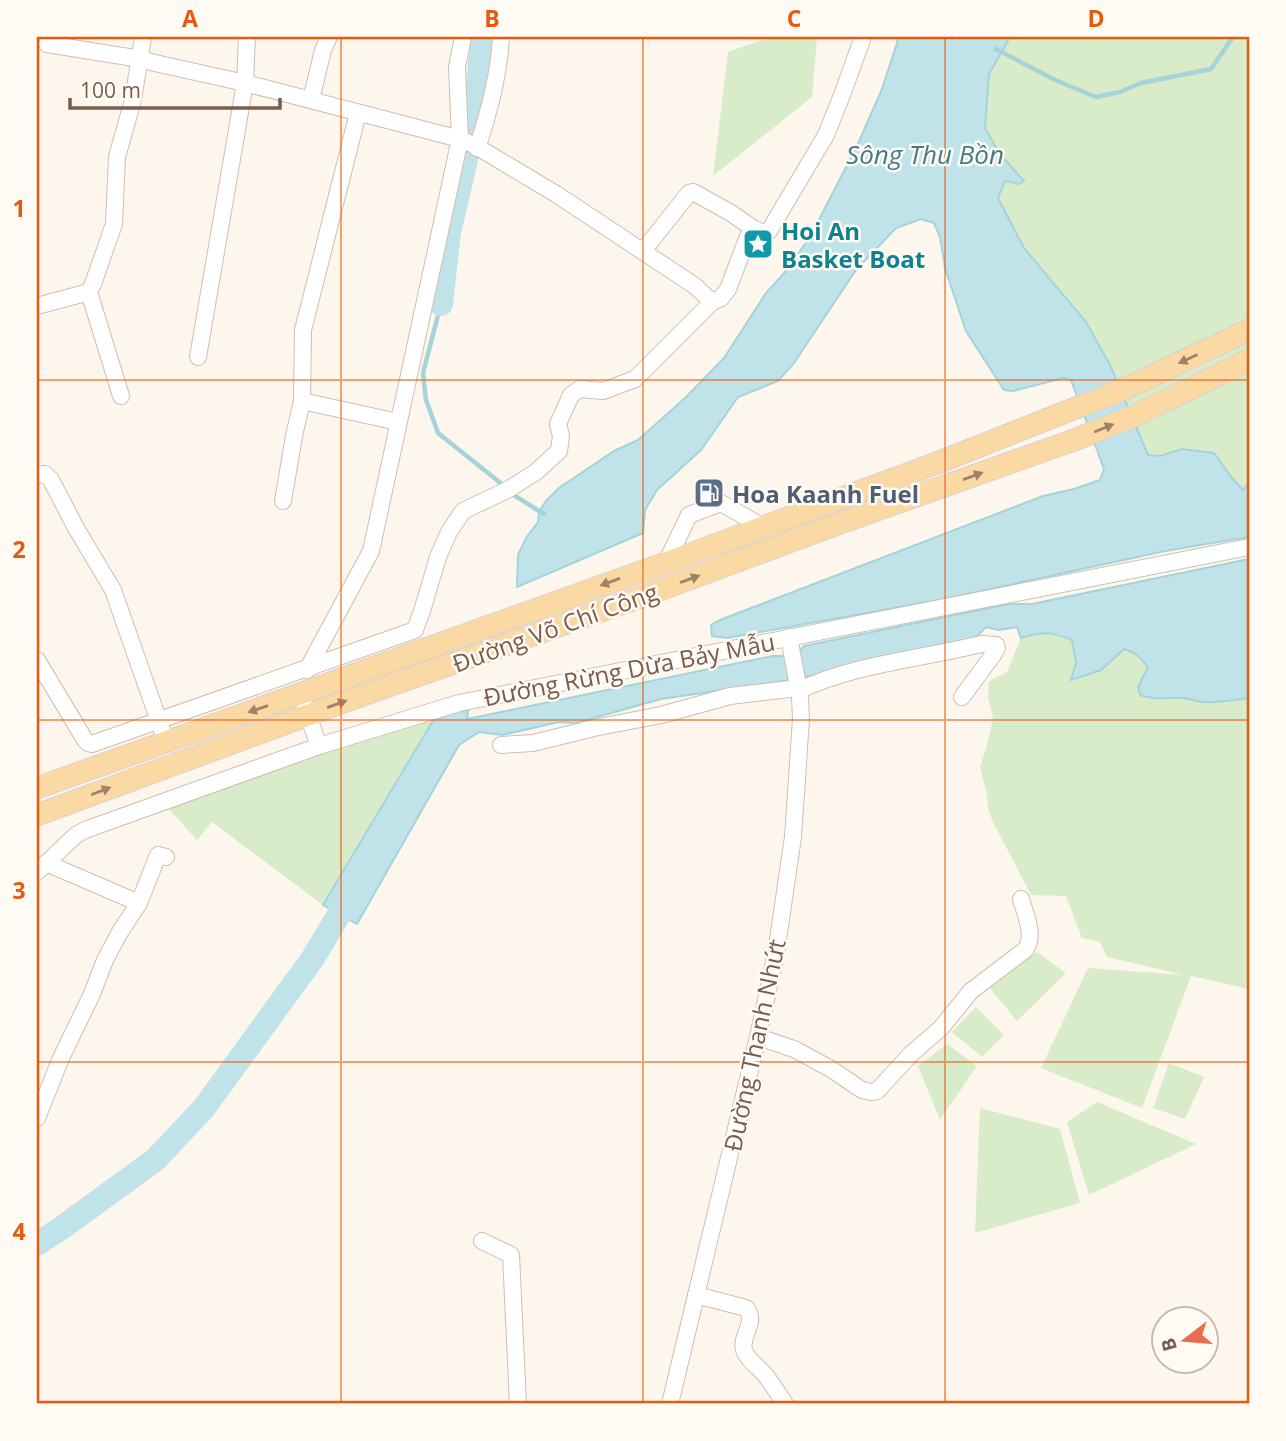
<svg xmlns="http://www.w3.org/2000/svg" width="1286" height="1441" font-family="'Open Sans',sans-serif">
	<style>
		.green { fill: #d8ecc9 }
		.water { fill: #bfe3e8; stroke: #a5d3da; stroke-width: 2 }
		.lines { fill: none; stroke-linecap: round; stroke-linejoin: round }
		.stream { stroke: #a5d3da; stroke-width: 4.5 }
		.river { stroke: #bfe3e8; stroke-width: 24 }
		.minor-casing { stroke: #d1beb0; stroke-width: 18 }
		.major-casing { stroke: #dad1cd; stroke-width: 23 }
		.minor { stroke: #fff; stroke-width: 16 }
		.major { stroke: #fbd9a5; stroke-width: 21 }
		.oneway { fill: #a18267 }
		.grid { fill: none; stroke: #e8590c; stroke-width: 2; stroke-opacity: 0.55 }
		.labels { text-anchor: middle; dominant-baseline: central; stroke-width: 5; stroke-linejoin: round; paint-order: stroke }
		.culture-label { font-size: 24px; font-weight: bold; fill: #0d838f; stroke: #fffaf3; text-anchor: start }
		.service-label { font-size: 24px; font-weight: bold; fill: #4e5e75; stroke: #fffaf3; text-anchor: start }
		.street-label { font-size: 24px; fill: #7a5c4d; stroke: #fffaf3 }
		.water-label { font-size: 26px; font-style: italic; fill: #437c86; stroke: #fffaf3 }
		.neatline { fill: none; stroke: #e8590c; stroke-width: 2.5 }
		.grid-label { font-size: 23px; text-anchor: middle; font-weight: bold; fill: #e8590c }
	</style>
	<rect width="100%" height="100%" fill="#fdf6ec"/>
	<g class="green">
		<path d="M770 37H817L812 97 713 176 728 52Z"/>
		<path d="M1010 37H1249V483L1244 490 1232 478 1214 453 1182 449 1160 456 1148 455 1110 365 1086 322 1024 248 998 198 1005 181 1019 184 1024 181 999 153 985 128 989 74Z"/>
		<path d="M1041 632 1072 640 1076 663 1072 680 1101 670 1123 649C1135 653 1141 657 1148 667L1140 695C1155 701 1168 697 1184 698 1191 699 1198 702 1205 702 1220 703 1235 700 1249 698V989L1191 976 1142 1108 1041 1068 1088 968 1184 975 1107 957 1100 942 1082 938 1066 896 1031 895 992 820 988 808 987 795 980 766 986 749 993 719 988 697 989 681 1007 672 1021 638Z"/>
		<path d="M437 714 323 905 212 822 197 840 167 807Z"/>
		<path d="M1037 952 1066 973 1017 1021 989 987Z"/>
		<path d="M976 1007 1004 1035 982 1057 952 1032Z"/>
		<path d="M947 1044 977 1066 940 1120 918 1066Z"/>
		<path d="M1169 1063 1204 1077 1185 1119 1153 1108Z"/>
		<path d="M1097 1102 1196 1144 1089 1195 1067 1122Z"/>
		<path d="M980 1108 1060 1129 1080 1203 975 1233Z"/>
	</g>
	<g class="water">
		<path d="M898 37H1010L989 74 985 128 999 153 1024 181 1019 184 1005 181 998 198 1024 248 1086 322 1110 365 1148 455 1160 456 1182 449 1214 453 1232 478 1243 490 1249 483V537L1165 551 944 599 727 638 712 636 711 625 720 620 1043 496 1074 489 1100 480 1104 469 1071 380 1063 378 1013 391 1004 390 966 331 945 268 940 237 934 223 921 219 896 228 856 270 794 363 778 381 738 397 701 450 657 490 645 510 643 533 517 587 518 555 526 538 538 522 539 512 546 501 559 488 614 451 638 440 685 398 724 358 766 293 786 271 810 237 857 146 882 89 897 43Z"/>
		<path d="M1249 559V698C1235 700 1220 703 1205 702 1198 702 1191 699 1183 698 1167 697 1157 701 1140 695L1138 687 1148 667C1141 657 1135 653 1124 649L1101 670 1071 680 1076 663 1072 640C1051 632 1043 631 1021 638L1017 627 999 630 986 627 975 638 870 660 799 679 661 699 576 723 559 722 502 735 479 732 459 745 357 924 323 905 437 714 469 704 467 719 773 656H795L804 646 1009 604H1032Z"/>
	</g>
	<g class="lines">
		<g class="stream">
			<path d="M996 49 1055 80 1096 97 1120 92 1141 83 1211 69 1233 37"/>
			<path d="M441 304 423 373 426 400 438 433 503 485"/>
			<path d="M512 494 544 514"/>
		</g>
		<g class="river">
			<path d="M441 304 449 232 465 164 476 102 483 37"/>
			<path d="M37 1244 63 1227 156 1159 204 1108 313 958 356 886"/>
		</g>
		<g class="minor-casing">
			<g id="minor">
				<path d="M47 44 141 59 155 63 245 83 460 139 474 145 556 194 695 286 712 302"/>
				<path d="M311 100 323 50 329 37"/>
				<path d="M477 148C489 113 499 74 501 37"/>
				<path d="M643 251 689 193 693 192 731 213 754 229 764 233 769 231 826 135 842 95 863 37"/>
				<path d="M89 292 121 396"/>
				<path d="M37 306 89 292 93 284 114 224 117 157 133 100 143 37"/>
				<path d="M198 357 245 83 247 37"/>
				<path d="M302 401 398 422"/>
				<path d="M37 475 45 474 51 480 76 528 113 590 162 730"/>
				<path d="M283 501 294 436 302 401 303 330 358 113"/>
				<path d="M666 563 689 515 721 503 763 527"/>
				<path d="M37 660 85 740 88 743 92 744 415 630 422 611 438 557 449 532 463 511 509 489 536 472 559 451 561 436 558 424 571 395 580 389 603 391 635 379 712 302 721 298 728 289 749 234 754 229"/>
				<path d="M307 670 371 551 460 139 457 67 463 37"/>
				<path d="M798 691C854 664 921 659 981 644L996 645 997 648 993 655 962 697"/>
				<path d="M305 707 319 746"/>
				<path d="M501 745 533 743 594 728 661 715 730 696 798 688"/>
				<path d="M46 863 139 903"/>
				<path d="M37 872 76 835 85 830 319 746 459 703 1249 547"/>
				<path d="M758 1037 794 1049 831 1069 862 1090 871 1092 877 1091 911 1054 941 1028 971 991 1025 950C1036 936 1025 914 1021 899"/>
				<path d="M37 1118 61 1058 92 994 105 960 120 932 139 903 158 855 166 857"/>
				<path d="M482 1241 511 1255 518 1404"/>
				<path d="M696 1295 746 1308C758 1322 740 1335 744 1350 747 1360 760 1368 766 1376 773 1385 779 1395 785 1404"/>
				<path d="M670 1404 758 1037 776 953 793 837 801 719 800 697 789 637"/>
			</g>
		</g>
		<g class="major-casing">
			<g id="major">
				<path d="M37 788 674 560 937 463 1124 389 1249 330"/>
				<path d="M37 815 346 701 641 597 843 522 1074 440 1134 416 1249 360"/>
			</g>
		</g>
		<use href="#minor" class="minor"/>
		<use href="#major" class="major"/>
	</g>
	<defs><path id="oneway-solid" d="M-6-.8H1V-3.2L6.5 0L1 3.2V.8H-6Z" transform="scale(1.75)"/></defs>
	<g class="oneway">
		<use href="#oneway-solid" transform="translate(1188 359) rotate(155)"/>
		<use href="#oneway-solid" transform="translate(1104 428) rotate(-22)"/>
		<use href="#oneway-solid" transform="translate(973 476) rotate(-20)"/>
		<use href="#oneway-solid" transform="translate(690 579) rotate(-20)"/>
		<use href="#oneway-solid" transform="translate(610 582) rotate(160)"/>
		<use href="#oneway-solid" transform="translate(337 704) rotate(-20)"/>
		<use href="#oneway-solid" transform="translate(258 709) rotate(161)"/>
		<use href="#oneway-solid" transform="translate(101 791) rotate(-21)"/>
	</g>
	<path class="grid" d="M341 37V1404M643 37V1404M945 37V1404M37 380H1249M37 720H1249M37 1062H1249"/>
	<defs>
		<g id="sight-square" transform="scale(1.575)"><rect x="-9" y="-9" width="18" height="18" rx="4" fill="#0f9aa8" stroke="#fffaf3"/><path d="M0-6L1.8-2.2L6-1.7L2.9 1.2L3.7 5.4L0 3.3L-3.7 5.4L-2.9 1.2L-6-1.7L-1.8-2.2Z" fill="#fff"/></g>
		<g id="fuel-square" transform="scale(1.575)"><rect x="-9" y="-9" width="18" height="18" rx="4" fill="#5c6f8a" stroke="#fffaf3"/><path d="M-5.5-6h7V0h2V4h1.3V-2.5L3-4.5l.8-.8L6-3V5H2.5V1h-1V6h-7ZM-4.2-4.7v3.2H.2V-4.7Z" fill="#fff"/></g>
	</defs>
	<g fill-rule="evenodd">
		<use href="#sight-square" x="758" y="244"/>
		<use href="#fuel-square" x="709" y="493"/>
	</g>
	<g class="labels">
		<g class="culture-label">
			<text x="781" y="230">Hoi An<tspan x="781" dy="28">Basket Boat</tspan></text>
		</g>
		<g class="service-label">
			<text x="732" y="493">Hoa Kaanh Fuel</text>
		</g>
		<g class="street-label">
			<text transform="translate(555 627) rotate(-20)">Đường Võ Chí Công</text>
			<text transform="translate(629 669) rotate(-11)">Đường Rừng Dừa Bảy Mẫu</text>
			<text transform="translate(754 1045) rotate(-78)">Đường Thanh Nhứt</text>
		</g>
		<g class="water-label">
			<text x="925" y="154">Sông Thu Bồn</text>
		</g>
	</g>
	<rect width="1286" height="1441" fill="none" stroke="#fffaf3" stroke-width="77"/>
	<g transform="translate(1185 1340) rotate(254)"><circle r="33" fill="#fffaf3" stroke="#cabbb1" stroke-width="2"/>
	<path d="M0-5L12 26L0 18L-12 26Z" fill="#e76f51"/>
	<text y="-10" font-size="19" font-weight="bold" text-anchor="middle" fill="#7a5c4d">B</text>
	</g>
	<path d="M70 98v10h210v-10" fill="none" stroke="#7a5c4d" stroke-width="3.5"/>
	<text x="80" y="98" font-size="21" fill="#7a5c4d" stroke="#fffaf3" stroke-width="5" paint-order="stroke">100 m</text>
	<rect x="38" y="38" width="1210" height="1364" class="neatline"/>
	<g class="grid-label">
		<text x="190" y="27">A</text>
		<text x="492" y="27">B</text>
		<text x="794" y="27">C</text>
		<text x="1096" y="27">D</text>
		<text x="19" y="217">1</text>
		<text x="19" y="558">2</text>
		<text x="19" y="899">3</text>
		<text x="19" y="1240">4</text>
	</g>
</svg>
